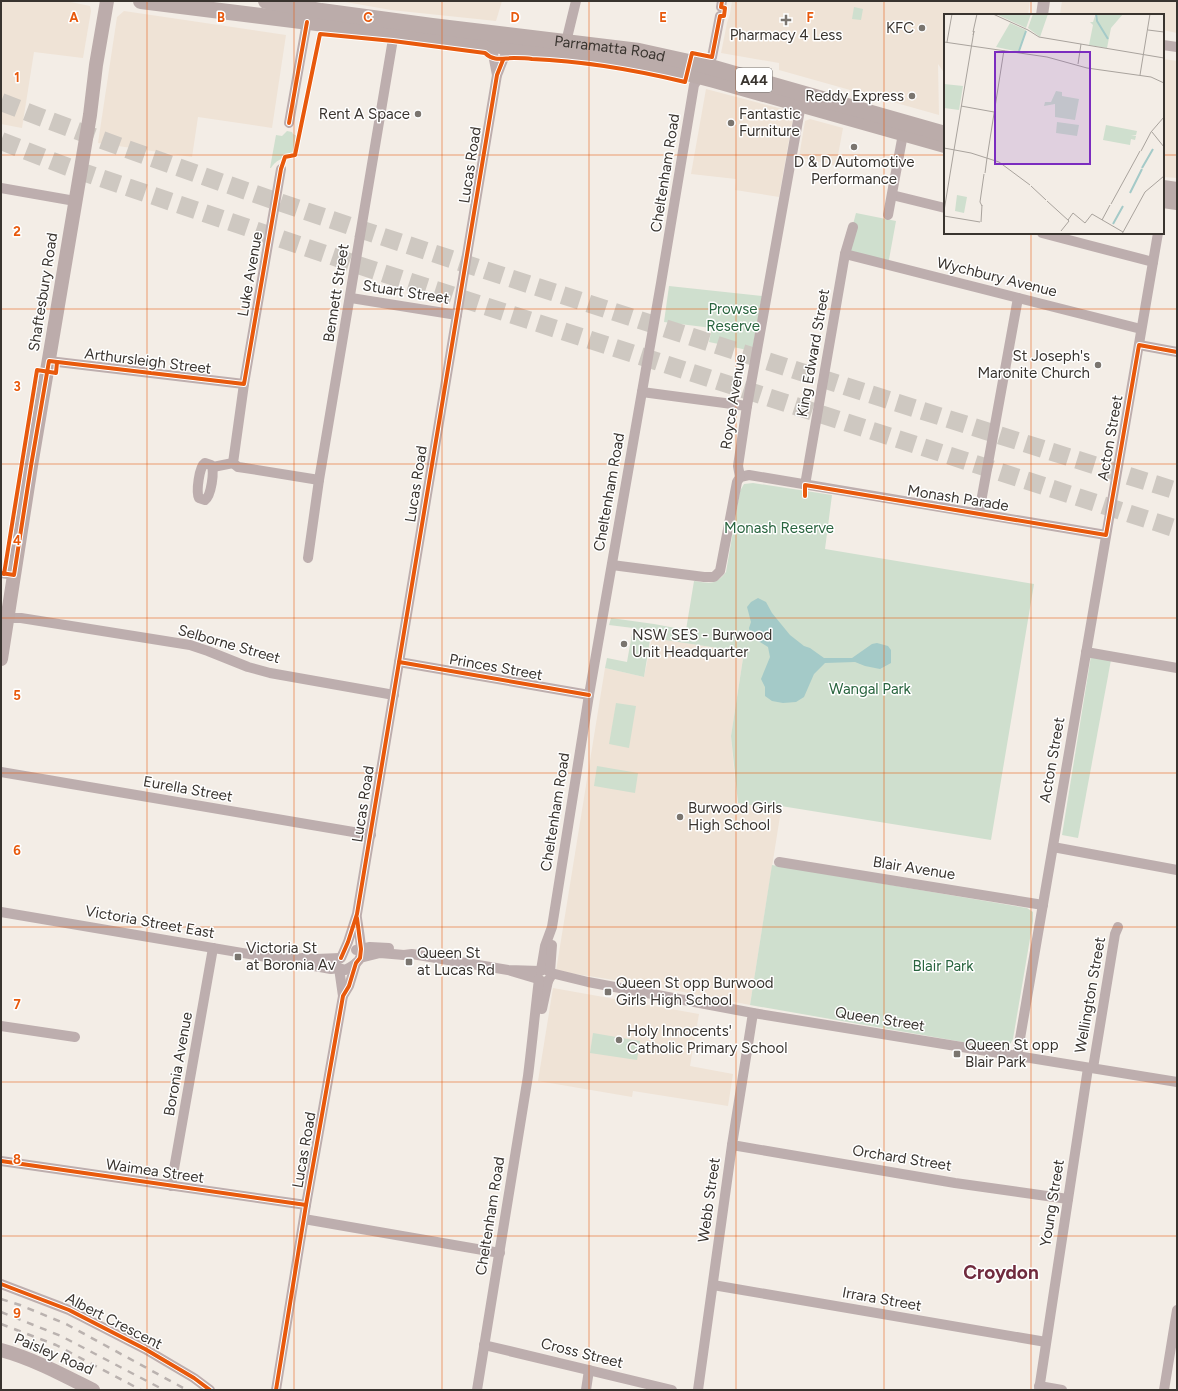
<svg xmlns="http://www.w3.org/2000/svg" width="1178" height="1391" font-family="Figtree,sans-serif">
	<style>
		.built { fill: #efe3d6 }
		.green { fill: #cfdfce }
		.water { fill: #a4cac8 }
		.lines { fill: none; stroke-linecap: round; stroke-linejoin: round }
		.motorway-tunnel { stroke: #cec8c1; stroke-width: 18; stroke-dasharray: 18 9; stroke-linecap: butt }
		.minor { stroke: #bdaeae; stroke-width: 10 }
		.tertiary { stroke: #bdaeae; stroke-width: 12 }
		.secondary { stroke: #bcacab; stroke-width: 14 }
		.trunk { stroke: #bbacaa; stroke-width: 16 }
		.rail { stroke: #bab2af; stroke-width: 2.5; stroke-dasharray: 7 7; stroke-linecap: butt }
		.cycleway-casing { stroke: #fff; stroke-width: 6 }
		.cycleway { stroke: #e8590c; stroke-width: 4 }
		.grid { fill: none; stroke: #e8590c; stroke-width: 1; stroke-opacity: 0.55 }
		.poi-dot { fill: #7a756f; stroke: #fff; stroke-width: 1.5 }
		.labels { text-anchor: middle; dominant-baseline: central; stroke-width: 3; stroke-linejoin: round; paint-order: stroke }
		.shield { fill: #fff; stroke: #74716d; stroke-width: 1 }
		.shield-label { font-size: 14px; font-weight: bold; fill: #39342f }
		.poi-label { font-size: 15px; fill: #39342f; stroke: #fff; text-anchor: start }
		.street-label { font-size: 15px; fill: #39342f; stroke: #fff }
		.park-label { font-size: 15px; fill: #28643e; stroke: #fff }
		.district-label { font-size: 19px; font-weight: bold; fill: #702b3e; stroke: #fff }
		.inset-river { fill: none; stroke: #a4cac8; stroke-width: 2 }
		.inset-road { fill: none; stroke: #a9a39d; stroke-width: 1 }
		.view { fill: #7b2cbf; fill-opacity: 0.15; stroke: #7b2cbf; stroke-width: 2 }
		.inset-edge { fill: none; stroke: #39342f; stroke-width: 2 }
		.grid-label { font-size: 13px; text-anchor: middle; font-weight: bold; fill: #e8590c; stroke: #fff; stroke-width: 3; stroke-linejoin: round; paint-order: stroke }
	</style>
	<rect width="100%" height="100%" fill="#f3ede6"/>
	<g class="built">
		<path d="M1 1H66L90 6 91 11 83 58 34 52 22 128 1 124Z"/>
		<path d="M340 1H502L496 21 391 10Z"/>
		<path d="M732 1H1030L1028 15H945V74L938 64 939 115 779 70V63L721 53 727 23 730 14Z"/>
		<path d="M1062 1H1177V33L1163 30V15H1068L1060 14Z"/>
		<path d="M124 11 286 35 272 128 198 117 192 157 98 143 117 17Z"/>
		<path d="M1163 59 1177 61V178L1163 177Z"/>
		<path d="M706 89 794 112 779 197 735 190 736 179 691 174Z"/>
		<path d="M810 119 843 128 836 166 799 157 805 121Z"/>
		<path d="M652 638 744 652 731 736 737 803 781 810 750 1005 647 985 556 971 605 668 644 677Z"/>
		<path d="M553 988 699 1014 690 1066 733 1074 728 1106 633 1091 632 1097 538 1081Z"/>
	</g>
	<g class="green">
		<path d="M854 7 863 9 861 20 852 19Z"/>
		<path d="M287 131 292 132 293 134 297 136 293 157C286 155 275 161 271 168H270L276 135 282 136Z"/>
		<path d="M856 213 896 221 888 265 845 254Z"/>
		<path d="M669 286 762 296 752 351 709 342 712 328 664 322Z"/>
		<path d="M753 483 832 495 825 549 1034 584 991 840 781 806V810L738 803 731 736 744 652 652 638 653 631 639 629 638 635 650 640 644 677 605 668 607 658 627 662 633 628 609 625 611 618 654 624 686 630 694 581C710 583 715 586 726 572L740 491 744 484Z"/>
		<path d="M1091 656 1111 660 1078 838 1062 835Z"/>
		<path d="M616 703 636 706 629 748 609 744Z"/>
		<path d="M597 766 638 773 635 793 594 786Z"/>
		<path d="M772 865 1027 908 1033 912V921L1013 1039 1009 1046 1003 1049 750 1005Z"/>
		<path d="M593 1033 640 1041 637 1060 590 1053Z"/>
	</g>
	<path class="water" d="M758 598 766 602 772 613 790 635 804 646 810 648 824 658H852L872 644 877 643 888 646 891 650V663L880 669 865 666 855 662 825 663 814 674 804 697 796 702 783 703 772 701 765 696V687L761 679 770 657 768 647 755 639 750 633 749 628 751 622 747 607 751 602Z"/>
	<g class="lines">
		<g class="motorway-tunnel">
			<path d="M1 102C195 177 392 240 590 304 785 367 981 430 1177 491"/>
			<path d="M1 141 68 167 364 267 1177 529"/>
		</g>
		<g class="minor">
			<path d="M721 7 722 1"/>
			<path d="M566 42 576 1"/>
			<path d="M488 45 493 54 497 75"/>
			<path d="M1163 45 1177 47"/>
			<path d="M289 123 308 16"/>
			<path d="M281 169 244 384 233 463 238 467 245 468 319 480"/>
			<path d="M1 188 75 201"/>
			<path d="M892 195 945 208"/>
			<path d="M888 215 903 134"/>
			<path d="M1042 233 1153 262"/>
			<path d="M845 254 1141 329"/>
			<path d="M351 298 457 315"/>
			<path d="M1139 345 1177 352"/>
			<path d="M49 361 244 384"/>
			<path d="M642 392 747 406"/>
			<path d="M205 463 211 465C215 471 211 496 205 500L199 498C196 492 199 467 205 463Z"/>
			<path d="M213 467 233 463"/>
			<path d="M740 477 749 475 1106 535"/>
			<path d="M805 485 845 254 853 227"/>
			<path d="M979 513 1018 298"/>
			<path d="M308 558 319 480 394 33"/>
			<path d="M612 565 704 577H714L720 571 737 482 740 477 738 466 747 406 801 104"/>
			<path d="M1 573 14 575"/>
			<path d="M7 618H21L190 645 208 651 248 667 270 673 394 695"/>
			<path d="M1086 652 1177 668"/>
			<path d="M399 662 589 695"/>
			<path d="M1 772 371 835"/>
			<path d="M1053 847 1177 870"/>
			<path d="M779 862 1043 905"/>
			<path d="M1 912 266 957 295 959 303 958 316 959 340 958"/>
			<path d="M356 950 370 947 389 948"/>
			<path d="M341 958 348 942 357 914 497 75C501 66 503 56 510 48"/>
			<path d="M360 958 380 953 404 955 412 954 508 970 540 971 545 969 550 972 551 976 548 981 542 982 538 979 508 970"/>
			<path d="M300 963 303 964 331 969 339 968 345 970C349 968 356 964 359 960 364 954 358 927 357 918"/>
			<path d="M339 968 343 996"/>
			<path d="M541 970 545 946 552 927 589 695 661 283 694 85 712 57 720 16"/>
			<path d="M550 972 552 945"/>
			<path d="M551 973 588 982 753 1013 1177 1082"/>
			<path d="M542 1009 548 981"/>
			<path d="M1 1026 75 1037"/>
			<path d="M1017 1056 1158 233"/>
			<path d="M1093 1068 1115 934 1118 927"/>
			<path d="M732 1145 955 1183 1068 1199"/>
			<path d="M1 1161 306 1205"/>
			<path d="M171 1186 213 948"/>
			<path d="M304 1219 500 1253"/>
			<path d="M1 1284 69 1310 145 1349 194 1378 210 1390"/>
			<path d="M713 1285 1046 1342"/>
			<path d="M484 1345 672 1390"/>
			<path d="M1039 1386 1062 1390"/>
			<path d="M276 1390 306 1205 343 996 349 986 356 963"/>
			<path d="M477 1390 528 1076C532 1044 535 1012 539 979"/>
			<path d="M586 1390 589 1370"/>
			<path d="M698 1390 732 1145 753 1013"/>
			<path d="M1039 1390 1088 1068"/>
			<path d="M1164 1390 1177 1310"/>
		</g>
		<path class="tertiary" d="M1042 15 1044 1"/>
		<g class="secondary">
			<path d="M1 659 31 466 90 115 96 65 107 1"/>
			<path d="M1 1350C34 1359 63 1375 93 1390"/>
		</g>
		<g class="trunk">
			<path d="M141 1 637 63 687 73 714 80 945 145"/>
			<path id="s1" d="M266 1 321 11 432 26 639 51 707 66 945 134"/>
			<path d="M1163 188 1177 190"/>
			<path d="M1163 200 1177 202"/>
		</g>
		<g class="rail">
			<path d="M1 1299 20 1305 66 1324 187 1390"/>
			<path d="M1 1312 61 1336 164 1390"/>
			<path d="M1 1324 56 1345 141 1390"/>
		</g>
		<g class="cycleway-casing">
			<g id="cycleway">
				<path d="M289 123 307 22"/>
				<path d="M805 496V485L1106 535 1139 345 1177 352"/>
				<path d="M1 573 14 575 31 466 49 361 244 384 281 169 285 157 295 155 320 34 393 41 485 53C494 62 503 58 514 58 520 58 526 58 532 59 583 61 635 70 685 82L692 53 712 57 720 16H724L725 8 721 7 722 1"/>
				<path d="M4 574 37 370 56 373 57 362"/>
				<path d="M399 662 589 695"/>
				<path d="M341 958 348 942 357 914 497 75 503 60"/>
				<path d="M1 1161 306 1205"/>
				<path d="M1 1284 69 1310 145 1349 194 1378 210 1390"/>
				<path d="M276 1390 306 1205 343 996 349 986 356 963 360 958 361 949 357 918"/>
			</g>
		</g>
		<use href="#cycleway" class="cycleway"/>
	</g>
	<path class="grid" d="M147 1V1390M294 1V1390M442 1V1390M589 1V1390M736 1V1390M884 1V1390M1031 1V15M1 155H945M1163 155H1177M1031 233V1390M1 309H1177M1 464H1177M1 618H1177M1 773H1177M1 927H1177M1 1082H1177M1 1236H1177"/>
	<g class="poi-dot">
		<path d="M784 14h4v4h4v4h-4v4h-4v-4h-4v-4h4z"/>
		<circle cx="922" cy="28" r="4"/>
		<circle cx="912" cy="96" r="4"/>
		<circle cx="418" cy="114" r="4"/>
		<circle cx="731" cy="123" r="4"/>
		<circle cx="854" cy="147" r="4"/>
		<circle cx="1098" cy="365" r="4"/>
		<circle cx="624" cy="644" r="4"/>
		<circle cx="680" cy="817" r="4"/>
		<rect x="234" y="953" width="8" height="8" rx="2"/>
		<rect x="405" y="958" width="8" height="8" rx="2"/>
		<rect x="604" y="988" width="8" height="8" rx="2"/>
		<circle cx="619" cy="1040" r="4"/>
		<rect x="953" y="1050" width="8" height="8" rx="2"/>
	</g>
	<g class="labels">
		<rect class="shield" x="736" y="68" width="36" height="24" rx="3"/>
		<g class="shield-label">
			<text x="754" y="80">A44</text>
		</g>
		<g class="poi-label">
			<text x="914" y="28" text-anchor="end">KFC</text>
			<text x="786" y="35" text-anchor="middle">Pharmacy 4 Less</text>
			<text x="904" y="96" text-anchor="end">Reddy Express</text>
			<text x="410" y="114" text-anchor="end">Rent A Space</text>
			<text x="739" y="114">Fantastic<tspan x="739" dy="17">Furniture</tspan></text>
			<text x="854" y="162" text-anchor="middle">D &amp; D Automotive<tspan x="854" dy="17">Performance</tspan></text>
			<text x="1090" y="356" text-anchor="end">St Joseph's<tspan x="1090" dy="17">Maronite Church</tspan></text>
			<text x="632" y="635">NSW SES - Burwood<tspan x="632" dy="17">Unit Headquarter</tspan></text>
			<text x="688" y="808">Burwood Girls<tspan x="688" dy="17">High School</tspan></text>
			<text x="246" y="948">Victoria St<tspan x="246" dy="17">at Boronia Av</tspan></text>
			<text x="417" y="953">Queen St<tspan x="417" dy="17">at Lucas Rd</tspan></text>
			<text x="616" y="983">Queen St opp Burwood<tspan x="616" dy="17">Girls High School</tspan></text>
			<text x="627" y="1031">Holy Innocents'<tspan x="627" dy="17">Catholic Primary School</tspan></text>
			<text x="965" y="1045">Queen St opp<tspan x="965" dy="17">Blair Park</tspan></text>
		</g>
		<g class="street-label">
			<text stroke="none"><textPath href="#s1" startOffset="347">Parramatta Road</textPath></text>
			<text transform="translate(470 165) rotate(-81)">Lucas Road</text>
			<text transform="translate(665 173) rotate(-81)">Cheltenham Road</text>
			<text transform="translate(250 274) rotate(-80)">Luke Avenue</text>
			<text transform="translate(997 277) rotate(14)">Wychbury Avenue</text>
			<text transform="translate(43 292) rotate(-81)">Shaftesbury Road</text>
			<text transform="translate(406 292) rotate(9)">Stuart Street</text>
			<text transform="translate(336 293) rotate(-81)">Bennett Street</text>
			<text transform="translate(813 353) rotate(-80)">King Edward Street</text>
			<text transform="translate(148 361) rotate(7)">Arthursleigh Street</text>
			<text transform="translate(733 402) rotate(-81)">Royce Avenue</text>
			<text transform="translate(1110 438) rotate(-80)">Acton Street</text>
			<text transform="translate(416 484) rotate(-81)">Lucas Road</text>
			<text transform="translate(609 492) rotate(-80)">Cheltenham Road</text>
			<text transform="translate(958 498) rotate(9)">Monash Parade</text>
			<text transform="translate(229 644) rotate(16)">Selborne Street</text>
			<text transform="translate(496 667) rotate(10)">Princes Street</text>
			<text transform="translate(1052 760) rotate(-80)">Acton Street</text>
			<text transform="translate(188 789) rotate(10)">Eurella Street</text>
			<text transform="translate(363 804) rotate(-81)">Lucas Road</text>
			<text transform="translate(555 812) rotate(-81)">Cheltenham Road</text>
			<text transform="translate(914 868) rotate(9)">Blair Avenue</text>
			<text transform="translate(150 922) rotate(10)">Victoria Street East</text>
			<text transform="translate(1090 995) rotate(-80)">Wellington Street</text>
			<text transform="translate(880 1019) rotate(9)">Queen Street</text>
			<text transform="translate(178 1064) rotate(-80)">Boronia Avenue</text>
			<text transform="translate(304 1150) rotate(-80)">Lucas Road</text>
			<text transform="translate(902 1158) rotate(9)">Orchard Street</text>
			<text transform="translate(155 1171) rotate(8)">Waimea Street</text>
			<text transform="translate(709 1200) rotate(-82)">Webb Street</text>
			<text transform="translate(1052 1203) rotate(-81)">Young Street</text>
			<text transform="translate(490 1216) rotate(-81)">Cheltenham Road</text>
			<text transform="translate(882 1299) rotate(10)">Irrara Street</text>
			<text transform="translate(114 1321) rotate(27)">Albert Crescent</text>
			<text transform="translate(582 1353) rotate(14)">Cross Street</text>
			<text transform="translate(54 1354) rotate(23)">Paisley Road</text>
		</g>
		<g class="park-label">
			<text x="733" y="309">Prowse<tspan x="733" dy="17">Reserve</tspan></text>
			<text x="779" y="528">Monash Reserve</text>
			<text x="870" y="689">Wangal Park</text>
			<text x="943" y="966">Blair Park</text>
		</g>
		<g class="district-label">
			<text x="1001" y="1272">Croydon</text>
		</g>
	</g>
	<g transform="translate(944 14)">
		<rect width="220" height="220" fill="#f3ede6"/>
		<path d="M52 0H87L82 14ZM89 0H104L96 23 84 14ZM153 0H179L167 14 163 34 145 31 149 11 146 8H149L151 2 152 6ZM66 9 82 16 75 38 52 33ZM0 70 19 72 15 96 0 94ZM112 77 118 78V82L135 85 131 106 111 103V90L100 92 101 88H107ZM113 108 135 111 133 122 112 119ZM162 111 193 117 192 121H187L192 122 191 126 187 125 186 131 159 126ZM13 181 23 183 20 199 11 197Z" fill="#cfdfce"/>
		<path class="inset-river" d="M152 0 153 7 164 25M75 37 82 17M198 154 209 135M186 179 198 155M169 210 179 192"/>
		<path class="inset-road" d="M49 0 84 16 95 23 220 44M204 16 220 18M29 18 33 0M0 28 103 43 143 54 207 63 220 69M3 28 8 0M134 50 137 30M196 61 206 0M17 92 50 98M208 118 220 133M0 134 27 139 55 148 86 171M10 136 30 17 29 21M197 137 207 118 220 103M43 144 60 36M41 159 43 144M184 159 196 137M87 172 102 186M103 187 125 207 117 217M167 190 184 159M38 192 36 188 40 160M0 197 10 136M0 202 36 208M124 206 129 199 141 209 148 200 179 218M158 206 166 191M37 208 38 191M178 220 201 178 220 162"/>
		<path class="view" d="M51 38H146V150H51Z"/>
		<rect width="220" height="220" class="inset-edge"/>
	</g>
	<g class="grid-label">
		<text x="74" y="22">A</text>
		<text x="221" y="22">B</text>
		<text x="368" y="22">C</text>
		<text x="515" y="22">D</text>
		<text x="663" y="22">E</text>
		<text x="810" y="22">F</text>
		<text x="17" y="82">1</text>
		<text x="17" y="236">2</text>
		<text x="17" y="391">3</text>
		<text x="17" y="545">4</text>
		<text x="17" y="700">5</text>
		<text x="17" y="855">6</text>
		<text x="17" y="1009">7</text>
		<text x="17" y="1164">8</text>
		<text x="17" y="1318">9</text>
	</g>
	<rect width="1178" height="1391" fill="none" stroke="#39342f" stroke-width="4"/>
</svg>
